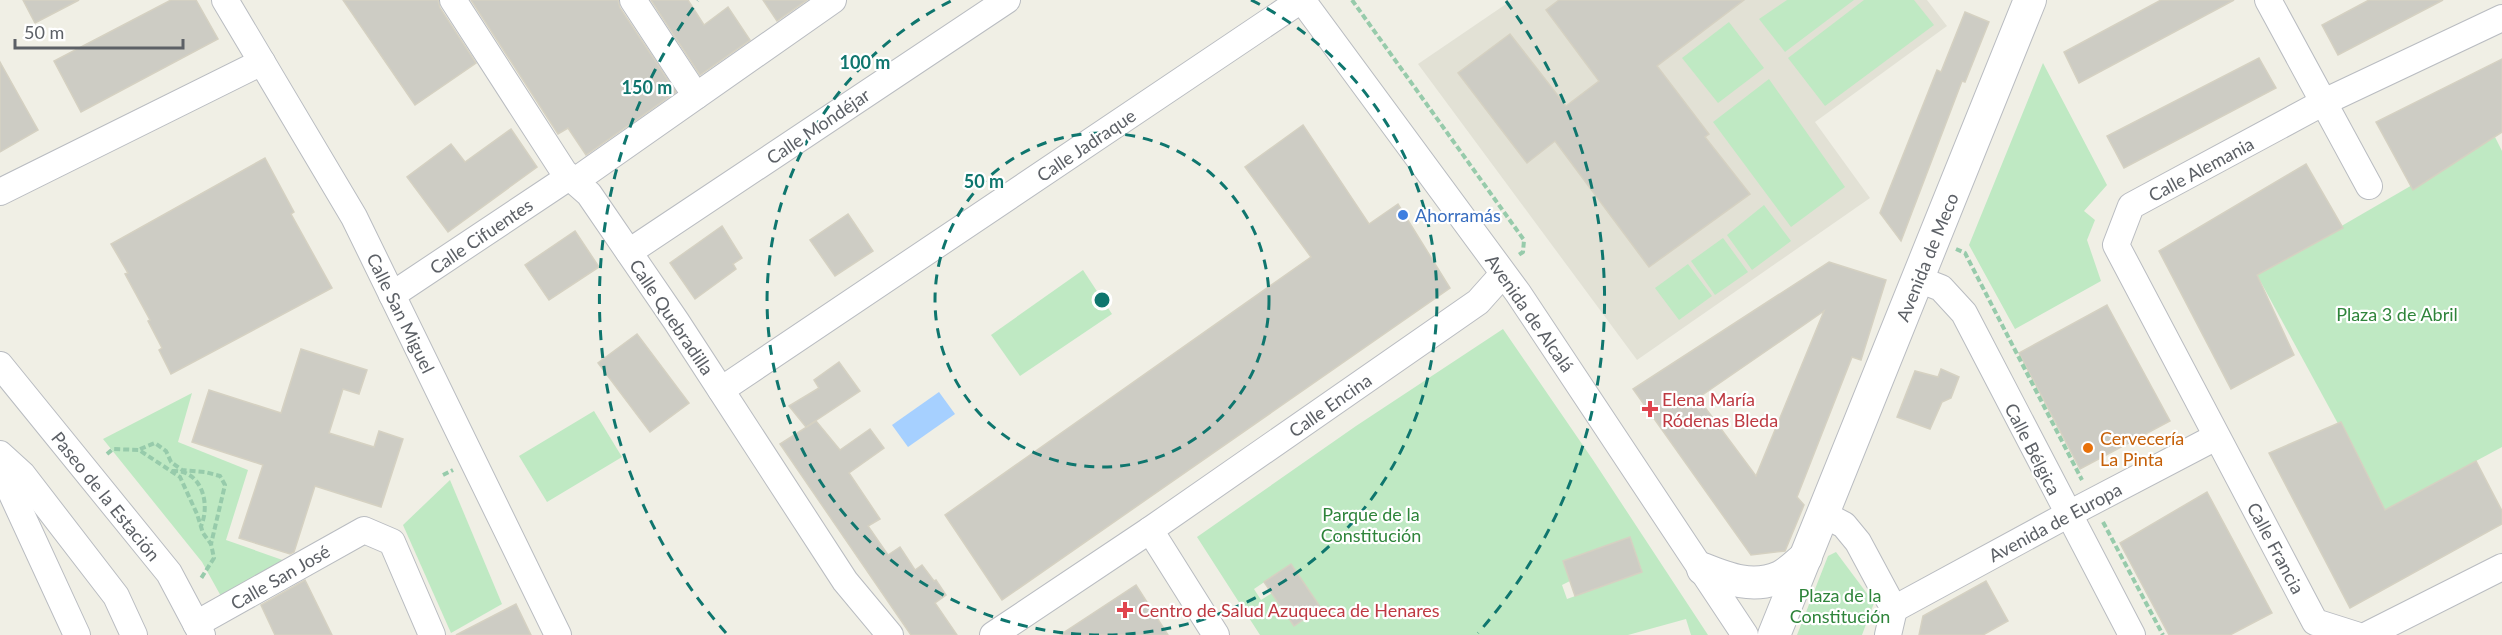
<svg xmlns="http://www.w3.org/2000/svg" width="2502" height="635" font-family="Lato,sans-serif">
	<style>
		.education { fill: #e2e1d5 }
		.green { fill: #bfe9c3; fill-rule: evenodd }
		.water { fill: #a6d0ff }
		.building { fill: #cdccc4; stroke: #d5d1c2; stroke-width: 1.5; fill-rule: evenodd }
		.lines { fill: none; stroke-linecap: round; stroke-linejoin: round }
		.minor-casing { stroke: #b9bcc1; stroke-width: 28 }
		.tertiary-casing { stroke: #b9bcc1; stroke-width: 34 }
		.path { stroke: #97cbab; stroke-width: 4; stroke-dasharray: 6 3; stroke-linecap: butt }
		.minor { stroke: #fff; stroke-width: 26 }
		.tertiary { stroke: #fff; stroke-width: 32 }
		.ring { fill: none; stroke: #0f766e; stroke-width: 3; stroke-dasharray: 10 8 }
		.shop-dot { fill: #3f7fe0; stroke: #fff; stroke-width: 2 }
		.health-dot { fill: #e0444e; stroke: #fff; stroke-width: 2 }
		.food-dot { fill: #e8710a; stroke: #fff; stroke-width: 2 }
		.labels { text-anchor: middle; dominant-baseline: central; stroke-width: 4.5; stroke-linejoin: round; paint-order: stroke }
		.street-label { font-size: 18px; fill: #5c6066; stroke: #fff }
		.shop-label { font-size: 18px; fill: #366cbe; stroke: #fff; text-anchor: start }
		.park-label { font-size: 18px; fill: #2e843a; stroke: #fff }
		.health-label { font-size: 18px; fill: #be3a42; stroke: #fff; text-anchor: start }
		.food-label { font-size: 18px; fill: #c56008; stroke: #fff; text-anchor: start }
		.centre { fill: #0f766e; stroke: #fff; stroke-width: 3 }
		.ring-label { font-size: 18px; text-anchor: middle; font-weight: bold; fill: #0f766e; stroke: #fff; stroke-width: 4.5; stroke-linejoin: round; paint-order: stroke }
	</style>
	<rect width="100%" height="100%" fill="#f0efe5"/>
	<path class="education" d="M1512 0H1927L1947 26 1815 122 1870 198 1637 360 1418 64Z"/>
	<g class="green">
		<path d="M1787 0H1854L1785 52 1759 19Z"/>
		<path d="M1864 0H1914L1934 25 1825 106 1788 58Z"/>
		<path d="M1729 22 1764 68 1718 103 1682 58Z"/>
		<path d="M2043 63 2107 185 2084 211 2095 220 2087 240 2101 281 2015 329 1969 245Z"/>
		<path d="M1769 79 1845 187 1791 227 1713 122Z"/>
		<path d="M2495 137 2502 151V447L2385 510 2257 275Z"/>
		<path d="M1764 205 1791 241 1752 270 1727 235Z"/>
		<path d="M1723 238 1748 272 1715 295 1691 261Z"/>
		<path d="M1688 264 1712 296 1679 320 1655 288Z"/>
		<path d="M1083 270 1112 314 1020 376 991 335Z"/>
		<path d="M1503 329 1593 460 1708 635H1691L1686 619 1628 635H1260L1197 537 1356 426ZM1291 564 1321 608 1272 593 1261 600 1254 589ZM1642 572 1567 599 1562 585 1570 581Z"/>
		<path d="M192 393 178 442 248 470 226 540 291 563 222 598 202 562 103 439Z"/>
		<path d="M594 411 622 457 547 502 519 456Z"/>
		<path d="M450 480 502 604 451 633 403 525Z"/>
		<path d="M1836 552 1874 603 1862 635H1797L1828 556Z"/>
	</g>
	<path class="water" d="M939 392 955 414 908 447 892 425Z"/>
	<g class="building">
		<path d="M23 0H79L35 23Z"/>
		<path d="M171 0H196L218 39 81 112 54 61Z"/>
		<path d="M343 0H438L440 8 476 63 415 105Z"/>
		<path d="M471 0H618L620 8 676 92 586 155 568 128 558 134Z"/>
		<path d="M651 0H688L704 25 728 7 750 40 700 75Z"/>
		<path d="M763 0H807L777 21Z"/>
		<path d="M1559 0H1744L1657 66 1709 134 1705 137 1750 194 1649 267 1555 141 1527 163 1458 73 1510 34 1566 106 1599 81 1546 10Z"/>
		<path d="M2161 0H2234L2079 83 2064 52Z"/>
		<path d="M2369 0H2443L2338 55 2322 25Z"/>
		<path d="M1965 12 1989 22 1965 82 1962 81 1901 241 1880 213 1937 70 1941 72Z"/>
		<path d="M2259 58 2276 88 2124 168 2107 136Z"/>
		<path d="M2502 59V132L2413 190 2376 122Z"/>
		<path d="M0 62 38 130 0 152Z"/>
		<path d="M1303 125 1369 224 1398 204 1450 288 1002 600 945 515 1311 257 1245 167Z"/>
		<path d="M511 129 537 167 448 232 407 177 451 144 465 162Z"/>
		<path d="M265 158 294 212 291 214 332 288 171 374 159 350 162 348 148 321 150 320 125 274 128 273 111 244Z"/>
		<path d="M2306 164 2343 228 2257 275 2294 355 2231 389 2159 251Z"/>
		<path d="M848 214 873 251 835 276 810 240Z"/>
		<path d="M722 226 742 258 733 264 736 269 695 299 670 263Z"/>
		<path d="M575 231 599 267 549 300 525 265Z"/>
		<path d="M1829 262 1886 280 1861 360 1852 357 1797 497 1804 505 1785 551 1751 555 1633 389ZM1824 311 1756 476 1698 398Z"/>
		<path d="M2107 305 2170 421 2080 469 2019 353Z"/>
		<path d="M637 334 689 403 650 432 598 363Z"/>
		<path d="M301 349 367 370 359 394 343 389 329 433 374 447 379 431 403 439 381 507 315 486 294 552 290 554 239 538 263 465 192 442 209 390 281 413Z"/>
		<path d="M839 362 860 391 806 427 789 406 819 388 814 380Z"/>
		<path d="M1941 369 1959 377 1951 398 1942 402 1930 429 1897 417 1915 371 1938 377Z"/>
		<path d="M816 421 840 450 870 429 884 448 849 473 880 519 868 526 888 555 900 547 915 570 922 565 934 581 936 580 946 595 935 603 957 635H911L780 444Z"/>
		<path d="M2341 422 2385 510 2476 461 2502 511V524L2350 608 2269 453Z"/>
		<path d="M2207 492 2272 613 2230 635H2169L2120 543Z"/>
		<path d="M1630 537 1642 572 1575 596 1563 561Z"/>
		<path d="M1291 564 1321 608 1294 626 1264 582Z"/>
		<path d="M305 580 332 635H275L261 605Z"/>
		<path d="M1986 581 2008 621 1983 635H1919L1923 616Z"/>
		<path d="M1136 585 1168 635H1060Z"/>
		<path d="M516 604 531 635H456Z"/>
	</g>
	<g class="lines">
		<g class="minor-casing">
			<g id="minor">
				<path d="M225 0 354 217 558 635"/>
				<path d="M453 0 564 172 589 194 676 321 845 581 890 635"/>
				<path d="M633 0 696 96"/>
				<path d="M1302 0 1518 293 1745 635"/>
				<path d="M2268 0 2369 186"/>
				<path d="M575 181 833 0"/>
				<path d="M0 192 262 62"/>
				<path d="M629 252 1007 0"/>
				<path d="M1918 279 1941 288 1964 313 2132 635"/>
				<path d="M392 295 569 177"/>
				<path d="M0 365 169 573 202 635"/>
				<path d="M721 390 1301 0"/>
				<path d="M0 454 22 474 116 596 134 635"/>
				<path d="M0 468 77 635"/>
				<path d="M1823 514 1844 525 1858 542 1894 609 1888 635"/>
				<path d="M1150 530 1216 635"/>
				<path d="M1894 609 2067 515 2216 437"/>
				<path d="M196 624 364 530 392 542 432 635"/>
				<path d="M993 635 1150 530 1478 302 1503 274"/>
				<path d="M2356 635 2315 622 2116 245 2131 206 2324 102 2502 18"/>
				<path d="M2367 635 2502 567"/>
			</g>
		</g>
		<g class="tertiary-casing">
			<g id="tertiary">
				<path d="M1703 569C1728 579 1753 589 1780 577 1789 573 1798 563 1806 557"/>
				<path d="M1774 635 2030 0"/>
			</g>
		</g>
		<g class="path">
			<path d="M1352 0 1524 240 1523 252 1517 256"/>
			<path d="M1956 249 1965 253 2082 480"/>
			<path d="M140 449 155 443 166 451 171 462 182 470 205 472 220 476 225 485 211 544"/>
			<path d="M107 454 113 449 139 450 180 477 197 514 203 533 211 544 214 558 200 580"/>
			<path d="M172 471C201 469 211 503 201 526"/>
			<path d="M443 475 453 470"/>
			<path d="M2103 522 2163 635"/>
		</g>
		<use href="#minor" class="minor"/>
		<use href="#tertiary" class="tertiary"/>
	</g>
	<g class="ring">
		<circle cx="1102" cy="300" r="167"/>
		<path d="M1099 635A335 335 0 0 1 953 0M1251 0A335 335 0 0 1 1105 635"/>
		<path d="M726 633A502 502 0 0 1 698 1M1506 1A502 502 0 0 1 1478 633"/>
	</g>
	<circle class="shop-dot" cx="1403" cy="215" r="6"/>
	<g class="health-dot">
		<path d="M1647 400h6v6h6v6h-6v6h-6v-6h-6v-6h6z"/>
		<path d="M1122 601h6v6h6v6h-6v6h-6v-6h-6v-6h6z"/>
	</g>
	<circle class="food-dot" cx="2088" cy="448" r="6"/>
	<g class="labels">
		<g class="street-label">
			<text transform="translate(818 126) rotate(-34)">Calle Mondéjar</text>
			<text transform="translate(1086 145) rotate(-34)">Calle Jadraque</text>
			<text transform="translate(2201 169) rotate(-28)">Calle Alemania</text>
			<text transform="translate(481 236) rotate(-34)">Calle Cifuentes</text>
			<text transform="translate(1927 257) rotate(-68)">Avenida de Meco</text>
			<text transform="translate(401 313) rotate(64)">Calle San Miguel</text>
			<text transform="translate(1530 313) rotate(55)">Avenida de Alcalá</text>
			<text transform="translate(672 317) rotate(56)">Calle Quebradilla</text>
			<text transform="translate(1330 405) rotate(-35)">Calle Encina</text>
			<text transform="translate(2033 449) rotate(63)">Calle Bélgica</text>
			<text transform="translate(106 496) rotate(51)">Paseo de la Estación</text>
			<text transform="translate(2055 522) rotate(-28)">Avenida de Europa</text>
			<text transform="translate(2276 548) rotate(62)">Calle Francia</text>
			<text transform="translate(280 577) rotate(-30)">Calle San José</text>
		</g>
		<g class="shop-label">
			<text x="1415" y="215">Ahorramás</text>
		</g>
		<g class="park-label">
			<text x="2397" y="314">Plaza 3 de Abril</text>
			<text x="1371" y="514">Parque de la<tspan x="1371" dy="21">Constitución</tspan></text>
			<text x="1840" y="595">Plaza de la<tspan x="1840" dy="21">Constitución</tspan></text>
		</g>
		<g class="health-label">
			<text x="1662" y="399">Elena María<tspan x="1662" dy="21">Ródenas Bleda</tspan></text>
			<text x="1138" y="610">Centro de Salud Azuqueca de Henares</text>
		</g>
		<g class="food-label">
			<text x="2100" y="438">Cervecería<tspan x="2100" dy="21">La Pinta</tspan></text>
		</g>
	</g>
	<circle cx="1102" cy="300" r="9" class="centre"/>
	<g class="ring-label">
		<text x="865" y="69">100 m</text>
		<text x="647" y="94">150 m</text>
		<text x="984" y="188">50 m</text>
	</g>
	<path d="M15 39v9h168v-9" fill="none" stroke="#5c6066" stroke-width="3"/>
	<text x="24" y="39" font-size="18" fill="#5c6066" stroke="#ffffff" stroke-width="4.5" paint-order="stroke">50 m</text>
</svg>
